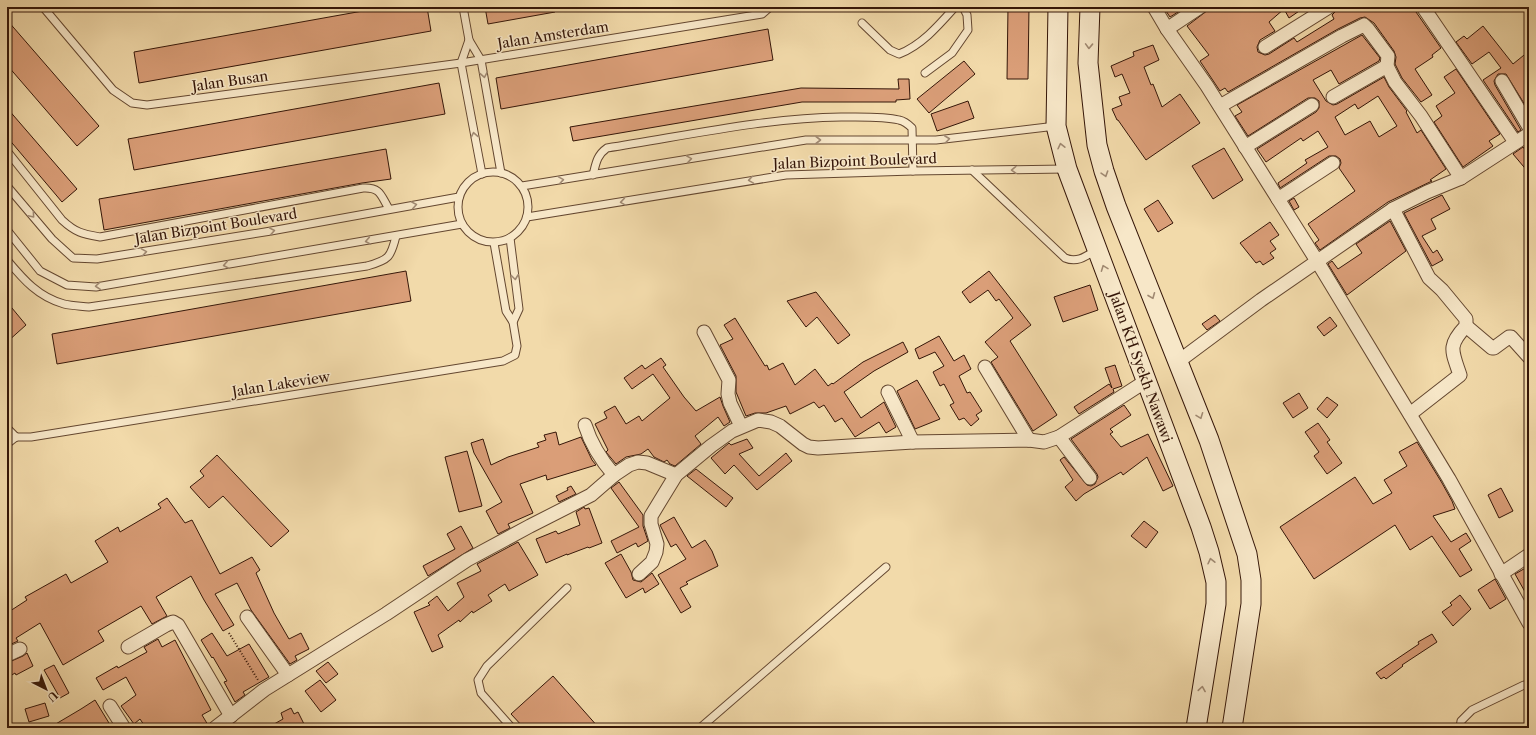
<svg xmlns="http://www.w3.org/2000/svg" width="1536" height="735" font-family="'Libre Caslon Text',serif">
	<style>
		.building { fill: #da9e78; stroke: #351608; fill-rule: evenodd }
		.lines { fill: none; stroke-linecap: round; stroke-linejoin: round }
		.lane-casing { stroke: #644730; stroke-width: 9 }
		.street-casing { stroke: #644730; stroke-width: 15 }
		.secondary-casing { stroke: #351608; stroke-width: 21 }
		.path { stroke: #351608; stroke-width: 2; stroke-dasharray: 1 2; stroke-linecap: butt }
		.lane { stroke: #f7e7c8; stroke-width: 7 }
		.street { stroke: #f7e7c8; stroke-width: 13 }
		.secondary { stroke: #f7e7c8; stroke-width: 19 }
		.oneway { stroke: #a08972 }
		.labels { text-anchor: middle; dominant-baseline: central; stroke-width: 3; stroke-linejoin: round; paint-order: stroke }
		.street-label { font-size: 14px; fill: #351608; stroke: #f7e7c8 }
	</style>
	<rect width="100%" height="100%" fill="#f2daaa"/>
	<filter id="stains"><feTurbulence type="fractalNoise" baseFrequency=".005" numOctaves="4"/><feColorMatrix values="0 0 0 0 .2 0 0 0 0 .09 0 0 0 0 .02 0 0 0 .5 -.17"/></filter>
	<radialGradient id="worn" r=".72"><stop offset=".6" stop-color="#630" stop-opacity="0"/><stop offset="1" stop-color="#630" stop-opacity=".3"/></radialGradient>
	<g class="building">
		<path d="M385 7H427L431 31 139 83 134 52Z"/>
		<path d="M485 7H555V12L488 24Z"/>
		<path d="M1008 7H1029L1028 79H1007Z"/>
		<path d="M1172 7H1186L1170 17 1166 11Z"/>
		<path d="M1212 7H1305L1289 18 1284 9 1269 22 1275 31 1260 40 1257 47 1258 52 1265 55 1269 54 1294 38 1297 42 1334 19 1332 15 1336 11 1337 7H1415L1416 12 1441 48 1432 55 1433 57 1415 69 1432 95 1421 102 1402 78 1395 64 1396 57 1394 51 1374 23 1365 17 1360 18 1338 29 1228 92 1225 88 1220 91 1200 61 1209 55 1187 26Z"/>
		<path d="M7 20 99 126 77 146 7 65Z"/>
		<path d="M1483 26 1513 64 1529 51V102L1525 105 1506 74H1498L1494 81 1495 85 1521 130 1518 132 1483 80 1501 68 1489 52 1472 64 1456 42 1464 36 1467 39Z"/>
		<path d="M768 29 773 60 501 109 496 78Z"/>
		<path d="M1362 35 1380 58 1379 61 1339 84 1331 70 1313 80 1326 101 1333 105 1337 104 1384 77 1389 87 1407 111 1406 112 1417 133 1421 130 1446 169 1430 180 1432 181 1388 202 1320 250 1315 243 1319 240 1308 224 1355 191 1339 168 1341 163 1340 159 1336 156H1329L1280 188 1278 183 1307 163 1305 160 1328 147 1318 131 1303 141 1301 138 1266 162 1257 149 1316 112 1319 108V101L1315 98H1308L1248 136 1235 116 1242 112 1237 105ZM1378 96 1397 126 1379 137 1370 121 1345 135 1335 117 1355 104 1358 109Z"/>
		<path d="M1153 45 1159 60 1144 67 1151 85 1153 84 1162 107 1180 94 1200 123 1146 160 1118 120H1117L1112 109 1122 105 1119 97 1130 93 1122 74 1115 77 1111 66 1134 56 1133 52Z"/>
		<path d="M964 61 975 74 929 113 917 99Z"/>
		<path d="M1456 69 1500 134 1489 141 1493 146 1463 167 1434 122 1442 116 1436 106 1455 93 1444 77Z"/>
		<path d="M898 79H909L910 99 896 100V102H802L573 141 570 127 801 88 899 89Z"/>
		<path d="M439 83 445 114 134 170 128 139Z"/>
		<path d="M968 101 974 118 937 131 931 114Z"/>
		<path d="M7 108 77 189 62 202 7 137Z"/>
		<path d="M1523 147 1529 155V173L1513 154Z"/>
		<path d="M1224 148 1243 180 1213 199 1192 166Z"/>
		<path d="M386 149 391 179 362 183 104 230 99 199Z"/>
		<path d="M1442 195 1450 209 1431 219 1436 229 1422 236 1433 253 1437 250 1443 260 1432 266 1404 213Z"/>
		<path d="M1294 198 1299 207 1294 210 1289 201Z"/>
		<path d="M1158 200 1173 223 1158 232 1144 209Z"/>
		<path d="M1390 221 1406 251 1347 295 1328 264 1332 261 1338 269 1362 253 1356 244Z"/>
		<path d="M1270 222 1279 235 1270 241 1276 249 1270 253 1274 258 1263 265 1260 261 1256 263 1240 243Z"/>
		<path d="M406 271 411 301 57 364 52 334Z"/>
		<path d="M989 271 1031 325 1010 341 1057 415 1033 431 991 362 998 357 985 342 1013 318 999 299 996 301 988 290 970 303 962 292Z"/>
		<path d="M1090 285 1098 310 1063 322 1054 297Z"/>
		<path d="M816 292 850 335 838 344 817 317 806 327 787 301Z"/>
		<path d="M7 302 26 325 7 342Z"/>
		<path d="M1215 315 1220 321 1207 330 1202 324Z"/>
		<path d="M1330 317 1337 326 1324 336 1317 327Z"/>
		<path d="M735 318 765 366 767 365 769 370 783 363 795 385 815 369 828 386 832 383 833 384 863 362 903 342 908 352 874 371 844 392 861 418 884 402 896 427 886 433 879 422 855 437 842 418 835 422 824 405 819 408 814 402 790 414 786 406 766 413H755L746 416 736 392V376L720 345 733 339 724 325Z"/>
		<path d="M939 336 954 361 964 355 971 369 959 376 967 393 970 392 982 411 976 415 979 419 971 426 964 418 959 420 950 405 954 403 944 384 940 386 933 372 944 366 935 352 919 359 915 349Z"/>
		<path d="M661 358 666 365 663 367 684 397 696 411 720 397 723 406 730 422 724 426 718 417 695 436 701 444 675 466 670 464 667 460 664 462 654 457 648 449 641 454 626 457 616 464 606 452 608 450 595 424 607 418 604 412 615 406 626 424 639 416 642 421 670 398 653 374 632 389 624 378 642 365 645 369Z"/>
		<path d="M1115 365 1122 386 1113 389 1114 392 1079 414 1074 407 1109 384 1112 388 1105 368Z"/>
		<path d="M917 380 940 419 915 429 897 391Z"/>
		<path d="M1299 393 1308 408 1293 418 1283 403Z"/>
		<path d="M1327 397 1338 405 1327 418 1317 409Z"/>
		<path d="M1124 405 1131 415 1110 429 1113 432 1110 434 1121 447 1148 434 1173 486 1163 491 1147 457 1123 475 1121 472 1084 494 1076 501 1065 487 1073 480 1060 460 1064 457 1087 485 1091 486 1095 484 1098 477 1097 474 1071 439Z"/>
		<path d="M1318 423 1330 440 1327 442 1342 463 1327 474 1314 456 1319 452 1305 432Z"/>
		<path d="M556 432 559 445 581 437 592 460 596 465 547 480 546 475 520 484 533 513 508 524 510 528 498 534 486 511 502 502 474 453 471 443 483 439 491 465 508 457 539 447 537 443 546 440 544 435Z"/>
		<path d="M747 439 753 448 739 454 759 476 786 453 792 461 757 490 734 465 725 474 711 458 729 443 731 445Z"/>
		<path d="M1417 442 1442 483 1452 501 1455 509 1433 516 1451 542 1466 533 1471 541 1459 549 1472 570 1460 577 1432 536 1410 550 1395 525 1314 579 1280 527 1355 477 1373 504 1392 493 1384 480 1407 466 1399 452Z"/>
		<path d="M467 451 482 506 459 512 445 457Z"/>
		<path d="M217 455 289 531 271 547 223 496 209 508 190 487 204 476 200 471Z"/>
		<path d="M696 469 733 498 726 507 687 476Z"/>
		<path d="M619 482 643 515V526L648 541 638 547 636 543 617 553 611 541 639 527 611 488Z"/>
		<path d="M571 486 576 494 559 502 556 496 568 490 567 488Z"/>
		<path d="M1501 488 1513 511 1499 518 1488 495Z"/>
		<path d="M167 498 185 523 192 520 220 574 252 557 260 570 256 573 274 613 289 639 301 633 309 649 295 656 297 660 290 664 251 610 237 583 215 594 234 625 223 631 204 600 191 576 156 597 167 616 152 624 141 606 98 631 104 641 63 665 40 623 16 638 18 641 7 646V613L27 600 25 597 66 574 71 583 108 562 95 541 118 527 120 532 161 508 158 504Z"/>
		<path d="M584 507 585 509 589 508 602 543 589 548 588 547 567 555V554L546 563 536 539 556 531 558 534 580 525 576 512Z"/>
		<path d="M674 517 692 548 705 540 712 551 718 566 686 582 688 584 680 588 691 607 681 613 658 575 686 559 676 544 671 547 660 525Z"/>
		<path d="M1144 521 1158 532 1146 548 1131 536Z"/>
		<path d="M461 526 473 548 428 576 423 566 455 549 447 534Z"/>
		<path d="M518 542 538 575 509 591 505 584 488 595 492 601 473 613 472 611 460 622 459 620 438 635 443 647 432 652 414 612 430 605 428 603 437 596 448 611 464 597 457 583 481 571 477 564Z"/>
		<path d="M621 554 631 572 633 580 641 582 652 573 659 584 645 593 643 588 626 598 605 563Z"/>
		<path d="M1529 566V599L1515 574Z"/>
		<path d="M1495 579 1506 599 1490 609 1478 590Z"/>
		<path d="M1460 595 1471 609 1453 626 1442 612 1452 605 1450 603Z"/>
		<path d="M212 633 227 656 249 644 269 677 243 692 245 695 235 702 224 682 227 681 213 657 212 658 201 640Z"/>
		<path d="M1432 634 1437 642 1402 665 1403 666 1386 679 1384 677 1381 679 1376 673 1419 644 1418 642Z"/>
		<path d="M158 639 162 647 175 640 211 710 202 715 208 725 207 728H146L140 719 134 724 121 706 136 695 126 677 103 690 96 678 117 666 118 668 147 652 144 647Z"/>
		<path d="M27 653 33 666 16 675 15 673 7 678V663L23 656Z"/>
		<path d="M328 662 338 674 326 683 316 671Z"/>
		<path d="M54 665 69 693 60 698 44 670Z"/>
		<path d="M553 676 599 728H524L511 714Z"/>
		<path d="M320 680 336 700 321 712 305 691Z"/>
		<path d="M95 700 112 728H49L81 709Z"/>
		<path d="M45 703 49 716 29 722 25 709Z"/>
		<path d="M291 708 294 714 298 712 306 728H267L283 719 281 713Z"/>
	</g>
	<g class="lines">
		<g class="lane-casing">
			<g id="lane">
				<path d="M43 7 113 90 132 103 147 105 461 63 762 14 770 7"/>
				<path d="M463 7 469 40 481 60 501 173"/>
				<path d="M862 23 890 50 899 54C922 45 939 25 955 7"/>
				<path d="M469 40 461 63 482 174"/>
				<path d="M925 73 952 53 968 30 967 15 963 7"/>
				<path d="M7 151 62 220C76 233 83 234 100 237L363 188C381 187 381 196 389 209"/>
				<path d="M972 170 1065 258C1077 263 1085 257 1096 250"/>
				<circle cx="493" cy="207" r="35"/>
				<path d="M593 175C596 163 597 155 607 148 685 136 763 118 841 117 857 117 884 116 899 120 904 121 908 124 912 128L913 171"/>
				<path d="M7 186 52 239 73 258 97 259 271 231 459 197"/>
				<path d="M522 186 806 140H936L1056 126"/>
				<path d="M527 217 786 175 913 171 1065 169"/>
				<path d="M7 230 40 271 67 285 96 287 462 224"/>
				<path d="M510 238 519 309 513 322"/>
				<path d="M7 260C23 279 38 297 64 304 72 306 81 306 89 307L367 266C389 260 391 257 396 236"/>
				<path d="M7 428 16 437"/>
				<path d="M16 437H31L503 361 515 355 517 346 513 322 506 311 494 243"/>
				<path d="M7 444 16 437"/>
				<path d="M512 728 481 693 478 680 487 666 567 588"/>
				<path d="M700 728 886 567"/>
				<path d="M1460 728 1461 721 1472 710 1524 685H1529"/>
			</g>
		</g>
		<g class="street-casing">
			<g id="street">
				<path d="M1154 7 1167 29 1207 86 1317 261 1449 479 1529 623"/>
				<path d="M1423 7 1515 142"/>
				<path d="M1167 29 1200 7"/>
				<path d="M1265 47 1329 7"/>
				<path d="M1502 81 1529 127"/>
				<path d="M1333 97 1387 66"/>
				<path d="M1220 106 1342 36 1364 25 1368 29 1388 56 1387 66 1395 82 1421 116 1461 178"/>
				<path d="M1245 147 1312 105"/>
				<path d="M1278 199 1333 163"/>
				<path d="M1393 209 1429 278 1442 290 1466 319V326C1447 346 1452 351 1460 375L1410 414"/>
				<path d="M1466 326 1492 348H1494L1509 337H1511L1529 357"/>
				<path d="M704 332 729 380 728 394 730 403 741 426"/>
				<path d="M1179 361 1261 300 1393 209 1427 192 1461 178 1529 134"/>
				<path d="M985 367 1029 440"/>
				<path d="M888 392 913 442"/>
				<path d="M585 425C591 444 601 460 614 475"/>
				<path d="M1059 437 1090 478"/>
				<path d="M639 574 652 562 656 552 657 544 651 524V516L676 475 711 446 732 431 758 420 771 422 780 426 803 444 809 447 818 448 913 442 1029 440 1044 442 1059 437 1146 381"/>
				<path d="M1501 574 1529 555"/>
				<path d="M247 617 288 675"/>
				<path d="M128 647 166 625 173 622 178 625 231 716"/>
				<path d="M7 655 20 649"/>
				<path d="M110 706 124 728"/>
				<path d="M215 728 264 690 386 614 467 560 530 526 591 495 614 475 629 465 638 462 647 463 676 475"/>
			</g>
		</g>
		<g class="secondary-casing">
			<g id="secondary">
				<path d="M1058 7 1056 126 1067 169 1201 527 1209 552 1216 582V604L1196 728"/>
				<path d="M1090 7 1088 63 1097 145 1104 171 1116 206 1209 440 1247 554 1251 580V604L1232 728"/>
			</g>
		</g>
		<path class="path" d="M229 633 258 680"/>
		<use href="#lane" class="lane"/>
		<use href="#street" class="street"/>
		<use href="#secondary" class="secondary"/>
	</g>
	<defs><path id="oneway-chevron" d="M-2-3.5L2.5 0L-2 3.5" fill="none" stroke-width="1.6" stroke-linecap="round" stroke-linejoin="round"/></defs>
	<g class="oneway">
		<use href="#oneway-chevron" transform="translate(1089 46) rotate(92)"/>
		<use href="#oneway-chevron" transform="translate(484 75) rotate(80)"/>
		<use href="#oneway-chevron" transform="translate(474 135) rotate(-101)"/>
		<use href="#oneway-chevron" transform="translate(947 139) rotate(-7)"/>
		<use href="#oneway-chevron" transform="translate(818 140)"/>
		<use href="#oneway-chevron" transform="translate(1061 146) rotate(-103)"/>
		<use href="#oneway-chevron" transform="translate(689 159) rotate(-9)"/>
		<use href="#oneway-chevron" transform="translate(1014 170) rotate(179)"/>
		<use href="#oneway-chevron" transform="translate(1105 174) rotate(72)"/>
		<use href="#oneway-chevron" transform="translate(561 180) rotate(-9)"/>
		<use href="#oneway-chevron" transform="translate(751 180) rotate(171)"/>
		<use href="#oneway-chevron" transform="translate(623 202) rotate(171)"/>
		<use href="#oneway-chevron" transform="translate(414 205) rotate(-10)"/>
		<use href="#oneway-chevron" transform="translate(32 215) rotate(50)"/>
		<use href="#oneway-chevron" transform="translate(272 231) rotate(-10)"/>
		<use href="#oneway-chevron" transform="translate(368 241) rotate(170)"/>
		<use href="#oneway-chevron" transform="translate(144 252) rotate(-9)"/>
		<use href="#oneway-chevron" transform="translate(226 265) rotate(170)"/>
		<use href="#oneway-chevron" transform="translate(1104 268) rotate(-111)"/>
		<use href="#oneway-chevron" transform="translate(515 277) rotate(83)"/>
		<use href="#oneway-chevron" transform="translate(98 286) rotate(175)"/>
		<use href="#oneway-chevron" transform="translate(1152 296) rotate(68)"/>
		<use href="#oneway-chevron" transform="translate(1200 416) rotate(69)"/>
		<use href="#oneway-chevron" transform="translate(1211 561) rotate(-103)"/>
		<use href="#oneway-chevron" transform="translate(1202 689) rotate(-81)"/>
	</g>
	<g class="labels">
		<g class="street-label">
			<text transform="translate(553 35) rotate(-9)">Jalan Amsterdam</text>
			<text transform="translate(230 81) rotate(-8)">Jalan Busan</text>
			<text transform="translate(855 161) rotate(-2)">Jalan Bizpoint Boulevard</text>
			<text transform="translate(216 226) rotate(-9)">Jalan Bizpoint Boulevard</text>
			<text transform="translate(1141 367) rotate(70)">Jalan KH Syekh Nawawi</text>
			<text transform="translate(281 384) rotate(-9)">Jalan Lakeview</text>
		</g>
	</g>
	<rect width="1536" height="735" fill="none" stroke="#f2daaa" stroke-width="24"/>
	<rect x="8" y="8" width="1520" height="719" fill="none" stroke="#351608" stroke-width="2"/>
	<rect x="12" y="12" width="1512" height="711" fill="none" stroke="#351608"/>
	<g transform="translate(46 689) rotate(138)" stroke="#f7e7c8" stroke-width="3" paint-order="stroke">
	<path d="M0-3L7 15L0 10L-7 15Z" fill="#351608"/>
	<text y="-6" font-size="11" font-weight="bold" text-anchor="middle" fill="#351608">U</text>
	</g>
	<rect width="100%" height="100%" filter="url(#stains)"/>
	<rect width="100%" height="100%" fill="url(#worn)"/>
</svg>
